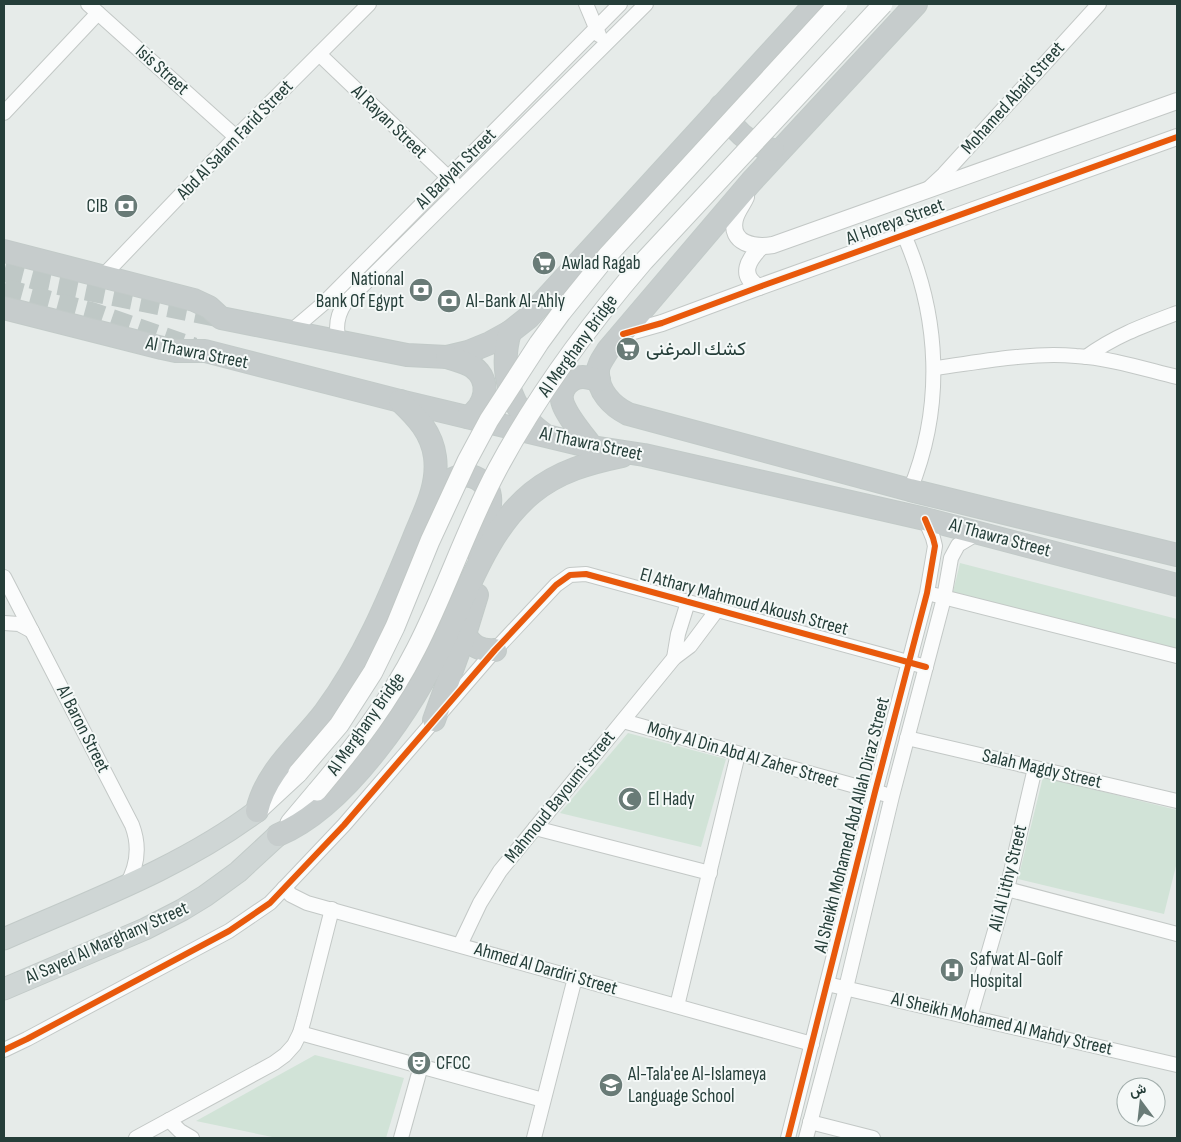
<svg xmlns="http://www.w3.org/2000/svg" width="1181" height="1142" font-family="'Sofia Sans Condensed',Vazirmatn,sans-serif">
	<style>
		.green { fill: #d1e3d7 }
		.lines { fill: none; stroke-linecap: round; stroke-linejoin: round }
		.secondary-tunnel { stroke: #bfc8c6; stroke-width: 19; stroke-dasharray: 19 9; stroke-linecap: butt }
		.minor-casing { stroke: #c3c8c6; stroke-width: 16 }
		.tertiary-casing { stroke: #c3c8c6; stroke-width: 18 }
		.secondary-casing { stroke: #c2c8c6; stroke-width: 21 }
		.primary-casing { stroke: #c2cac8; stroke-width: 23 }
		.trunk-casing { stroke: #c2cac8; stroke-width: 24 }
		.minor { stroke: #fbfcfc; stroke-width: 14 }
		.tertiary { stroke: #fbfcfc; stroke-width: 16 }
		.secondary { stroke: #fbfcfc; stroke-width: 19 }
		.primary { stroke: #cfd6d5; stroke-width: 21 }
		.trunk { stroke: #c6cccc; stroke-width: 22 }
		.secondary-bridge-casing { stroke: #c2c8c6; stroke-width: 21; stroke-linecap: butt }
		.secondary-bridge { stroke: #fbfcfc; stroke-width: 19 }
		.cycleway-casing { stroke: #f5f9f8; stroke-width: 9 }
		.cycleway { stroke: #e8590c; stroke-width: 6 }
		.labels { text-anchor: middle; dominant-baseline: central; stroke-width: 4; stroke-linejoin: round; paint-order: stroke }
		.street-label { font-size: 19px; fill: #253e39; stroke: #f5f9f8 }
		.poi-label { font-size: 19px; fill: #253e39; stroke: #f5f9f8; text-anchor: start }
	</style>
	<rect width="100%" height="100%" fill="#e6ebe9"/>
	<g class="green">
		<path d="M960 563 1177 619V651L952 596Z"/>
		<path d="M628 733 726 759 701 847 560 813Z"/>
		<path d="M1043 777 1177 810V862L1164 914 1018 879Z"/>
		<path d="M315 1055 404 1078 386 1138H277L196 1121Z"/>
	</g>
	<g class="lines">
		<g class="secondary-tunnel">
			<path d="M4 272 46 283 220 318"/>
			<path d="M4 288 93 312 194 347"/>
		</g>
		<g class="minor-casing">
			<g id="minor">
				<path d="M88 4 236 137"/>
				<path d="M586 4 599 35"/>
				<path d="M319 54 454 183"/>
				<path d="M4 113 98 13"/>
				<path d="M929 188 944 174 1099 4"/>
				<path d="M904 235C940 317 944 407 910 490"/>
				<path d="M102 277 236 137 369 4"/>
				<path d="M290 332 324 303 620 4"/>
				<path d="M339 341C335 327 337 315 345 303L646 4"/>
				<path d="M1086 357C1114 336 1145 325 1177 313"/>
				<path d="M935 368C981 362 1029 352 1076 356 1110 358 1144 369 1177 377"/>
				<path d="M4 577 132 825C140 846 138 866 126 886"/>
				<path d="M935 595 1177 656"/>
				<path d="M4 623 19 624 32 631"/>
				<path d="M674 658 678 634 688 602"/>
				<path d="M623 721 884 794"/>
				<path d="M907 738 1177 801"/>
				<path d="M535 828 710 873"/>
				<path d="M284 888 291 895 307 903 812 1044"/>
				<path d="M1007 889 1177 934"/>
				<path d="M460 945 480 903 500 871 674 658 690 646 717 610"/>
				<path d="M827 984 1177 1065"/>
				<path d="M677 1006 738 754"/>
				<path d="M970 1017 1007 889 1035 768"/>
				<path d="M300 1033 543 1100"/>
				<path d="M4 1050 27 1039 229 931 270 903 344 825 495 650 556 585 570 575 586 574 926 667"/>
				<path d="M169 1120 180 1131 192 1138"/>
				<path d="M810 1122 873 1138"/>
				<path d="M136 1138 274 1063 285 1055 294 1045 300 1033 304 1019 332 909"/>
				<path d="M401 1138 421 1066"/>
				<path d="M534 1138 575 978"/>
				<path d="M788 1138 875 792 927 593 935 546 933 538 925 519"/>
				<path d="M806 1138 846 988 892 796 944 598 951 558 958 545 978 533"/>
			</g>
		</g>
		<g class="tertiary-casing">
			<g id="tertiary">
				<path d="M746 197C743 204 737 211 735 219 729 244 755 248 773 245L1177 101"/>
				<path d="M759 287C738 275 749 259 761 247"/>
				<path d="M623 334 662 323 759 287 1177 137"/>
			</g>
		</g>
		<g class="secondary-casing">
			<g id="secondary">
				<path d="M257 811 298 773"/>
				<path d="M290 823 317 791"/>
			</g>
		</g>
		<g class="primary-casing">
			<g id="primary">
				<path d="M4 939C90 901 181 868 257 811"/>
				<path d="M4 989 145 929 182 910 205 896 238 872 278 835"/>
			</g>
		</g>
		<g class="trunk-casing">
			<g id="trunk">
				<path d="M916 4 751 182 608 350C604 357 598 364 598 371 597 391 612 406 628 414L910 490 1177 555"/>
				<path d="M721 106C734 131 746 143 773 150"/>
				<path d="M4 251 194 300 209 307 221 318 407 355 447 357 468 352 490 343 510 332 529 317 815 4"/>
				<path d="M4 308 162 348 176 351H205L400 401 592 447 644 455 925 519 1177 585"/>
				<path d="M510 332C499 370 509 409 542 433"/>
				<path d="M447 357C455 360 465 362 473 367 492 381 486 406 468 417"/>
				<path d="M592 447C583 435 568 418 563 404 558 391 569 377 583 377 588 377 594 379 599 380"/>
				<path d="M442 485C453 478 465 471 478 479 505 495 479 529 479 554"/>
				<path d="M465 634C472 647 481 651 495 650"/>
				<path d="M434 720 465 634 477 595"/>
				<path d="M257 811C266 770 301 744 325 712 364 659 388 601 413 540 423 514 439 487 435 457 432 433 417 417 400 401"/>
				<path d="M278 835C347 806 415 704 445 638 468 589 489 528 532 493 559 471 589 463 622 456"/>
			</g>
		</g>
		<use href="#minor" class="minor"/>
		<use href="#tertiary" class="tertiary"/>
		<use href="#secondary" class="secondary"/>
		<use href="#primary" class="primary"/>
		<use href="#trunk" class="trunk"/>
		<g class="secondary-bridge-casing">
			<g id="secondary-bridge">
				<path d="M298 773 339 725 373 672 395 627 430 541 467 461 489 420 539 343 561 313 607 256 838 4"/>
				<path d="M317 791C355 746 389 702 416 649 446 591 466 528 497 470 537 395 588 326 644 261L883 4"/>
			</g>
		</g>
		<use href="#secondary-bridge" class="secondary-bridge"/>
		<g class="cycleway-casing">
			<g id="cycleway">
				<path d="M623 334 662 323 759 287 1177 137"/>
				<path d="M4 1050 27 1039 229 931 270 903 344 825 495 650 556 585 570 575 586 574 926 667"/>
				<path d="M788 1138 875 792 927 593 935 546 933 538 925 519"/>
			</g>
		</g>
		<use href="#cycleway" class="cycleway"/>
	</g>
	<defs>
		<g id="bank-disc" transform="scale(1.25)"><circle r="9.5" fill="#697b77" stroke="#f5f9f8"/><path d="M-6-4H6V4H-6ZM0-2.3a2.3 2.3 0 1 0 0 4.6a2.3 2.3 0 1 0 0-4.6Z" fill="#fff"/></g>
		<g id="supermarket-disc" transform="scale(1.25)"><circle r="9.5" fill="#697b77" stroke="#f5f9f8"/><path d="M-6-5.5h2.5l.6 2H6L4.5 2H-2.5L-4.4-4H-6ZM-1.5 3.2a1.3 1.3 0 1 0 .1 0ZM3 3.2a1.3 1.3 0 1 0 .1 0Z" fill="#fff"/></g>
		<g id="mosque-disc" transform="scale(1.25)"><circle r="9.5" fill="#697b77" stroke="#f5f9f8"/><path d="M3.5-4.9A6 6 0 1 0 3.5 4.9A5 5 0 1 1 3.5-4.9Z" fill="#fff"/></g>
		<g id="hospital-disc" transform="scale(1.25)"><circle r="9.5" fill="#697b77" stroke="#f5f9f8"/><path d="M-5-5h3v3.5h4V-5h3V5h-3V1.5h-4V5h-3Z" fill="#fff"/></g>
		<g id="theatre-disc" transform="scale(1.25)"><circle r="9.5" fill="#697b77" stroke="#f5f9f8"/><path d="M-5-5.5Q0-4 5-5.5V0Q5 5 0 6Q-5 5-5 0ZM-3.3-2.5H-1v1.5H-3.3ZM1-2.5H3.3v1.5H1ZM-2.8 1Q0 5.5 2.8 1Z" fill="#fff"/></g>
		<g id="school-disc" transform="scale(1.25)"><circle r="9.5" fill="#697b77" stroke="#f5f9f8"/><path d="M0-5L7-2L0 1L-7-2ZM-4 1L0 2.5L4 1V4Q0 6-4 4Z" fill="#fff"/></g>
	</defs>
	<g fill-rule="evenodd">
		<use href="#bank-disc" x="126" y="206"/>
		<use href="#supermarket-disc" x="544" y="263"/>
		<use href="#bank-disc" x="421" y="290"/>
		<use href="#bank-disc" x="449" y="301"/>
		<use href="#supermarket-disc" x="628" y="349"/>
		<use href="#mosque-disc" x="630" y="799"/>
		<use href="#hospital-disc" x="952" y="970"/>
		<use href="#theatre-disc" x="419" y="1063"/>
		<use href="#school-disc" x="611" y="1085"/>
	</g>
	<g class="labels">
		<g class="street-label">
			<text transform="translate(162 70) rotate(42)">Isis Street</text>
			<text transform="translate(1013 98) rotate(-48)">Mohamed Abaid Street</text>
			<text transform="translate(389 122) rotate(44)">Al Rayan Street</text>
			<text transform="translate(235 140) rotate(-46)">Abd Al Salam Farid Street</text>
			<text transform="translate(456 169) rotate(-45)">Al Badyah Street</text>
			<text transform="translate(895 222) rotate(-20)">Al Horeya Street</text>
			<text transform="translate(578 346) rotate(-54)">Al Merghany Bridge</text>
			<text transform="translate(197 353) rotate(11)">Al Thawra Street</text>
			<text transform="translate(591 444) rotate(12)">Al Thawra Street</text>
			<text transform="translate(1000 538) rotate(15)">Al Thawra Street</text>
			<text transform="translate(744 602) rotate(15)">El Athary Mahmoud Akoush Street</text>
			<text transform="translate(366 724) rotate(-55)">Al Merghany Bridge</text>
			<text transform="translate(83 729) rotate(63)">Al Baron Street</text>
			<text transform="translate(743 755) rotate(16)">Mohy Al Din Abd Al Zaher Street</text>
			<text transform="translate(1042 769) rotate(13)">Salah Magdy Street</text>
			<text transform="translate(560 797) rotate(-51)">Mahmoud Bayoumi Street</text>
			<text transform="translate(852 825) rotate(-76)">Al Sheikh Mohamed Abd Allah Diraz Street</text>
			<text transform="translate(1008 878) rotate(-76)">Ali Al Lithy Street</text>
			<text transform="translate(107 943) rotate(-24)">Al Sayed Al Marghany Street</text>
			<text transform="translate(546 969) rotate(16)">Ahmed Al Dardiri Street</text>
			<text transform="translate(1002 1024) rotate(13)">Al Sheikh Mohamed Al Mahdy Street</text>
		</g>
		<g class="poi-label">
			<text x="108" y="206" text-anchor="end">CIB</text>
			<text x="562" y="263">Awlad Ragab</text>
			<text x="404" y="279" text-anchor="end">National<tspan x="404" dy="22">Bank Of Egypt</tspan></text>
			<text x="466" y="301">Al-Bank Al-Ahly</text>
			<text x="646" y="349">كشك المرغنى</text>
			<text x="648" y="799">El Hady</text>
			<text x="970" y="959">Safwat Al-Golf<tspan x="970" dy="22">Hospital</tspan></text>
			<text x="436" y="1063">CFCC</text>
			<text x="628" y="1074">Al-Tala'ee Al-Islameya<tspan x="628" dy="22">Language School</tspan></text>
		</g>
	</g>
	<rect width="1181" height="1142" fill="none" stroke="#253e39" stroke-width="10"/>
	<g transform="translate(1141 1102) rotate(345)"><circle r="24" fill="#f5f9f8" stroke="#a2aeac"/>
	<path d="M0-4L9 19L0 12L-9 19Z" fill="#697b77"/>
	<text y="-8" font-size="14" font-weight="bold" text-anchor="middle" fill="#253e39">ش</text>
	</g>
</svg>
